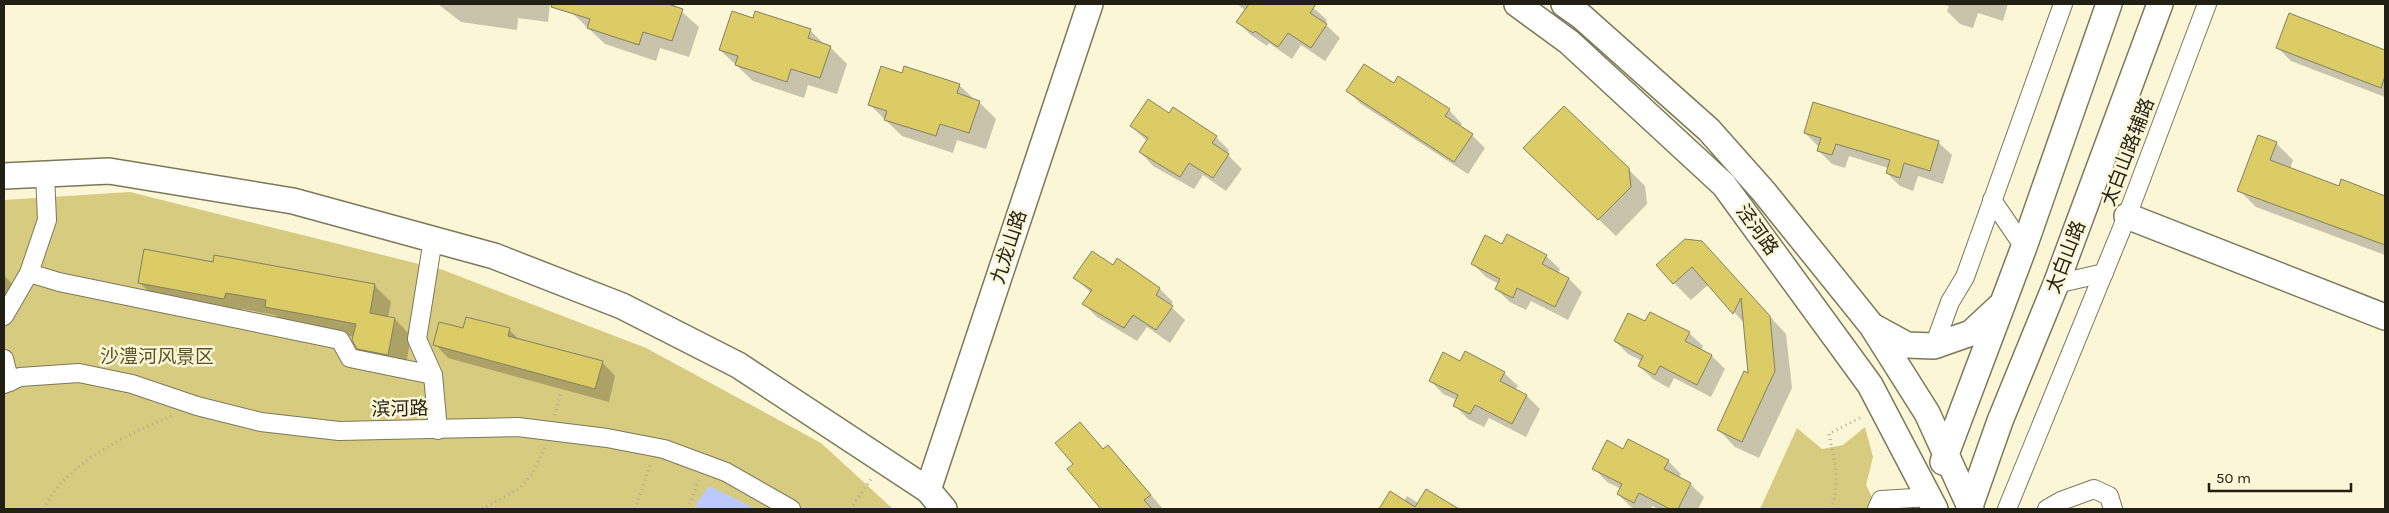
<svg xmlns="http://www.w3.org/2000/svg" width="2389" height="513" font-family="Karla,'Noto Sans SC',sans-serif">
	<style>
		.green { fill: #d7cb80 }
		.water { fill: #bcc9fd }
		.shadow { fill: #0003 }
		.building { fill: #dbcc65; stroke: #848063 }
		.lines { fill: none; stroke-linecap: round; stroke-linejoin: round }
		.street-casing { stroke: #7c785b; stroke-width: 20 }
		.secondary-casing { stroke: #7c785b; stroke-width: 28 }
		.path { stroke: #afab92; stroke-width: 3; stroke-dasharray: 1 4; stroke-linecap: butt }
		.street { stroke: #fff; stroke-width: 18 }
		.secondary { stroke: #fff; stroke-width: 25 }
		.labels { text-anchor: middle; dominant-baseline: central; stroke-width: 5; stroke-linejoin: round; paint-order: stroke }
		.street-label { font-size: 19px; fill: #222015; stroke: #fbf6d6 }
		.park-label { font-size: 19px; fill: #595228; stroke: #fbf6d6 }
	</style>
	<rect width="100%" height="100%" fill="#fbf6d6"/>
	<g class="green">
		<path d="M130 192 443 270 646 348 821 443 893 509H4V200Z"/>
		<path d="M1865 427 1873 457 1866 485 1873 499 1870 509H1760L1797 428 1822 449 1843 445Z"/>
	</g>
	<path class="water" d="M709 486 756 509H695L697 502Z"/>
	<g class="shadow">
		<path d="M438 4H550L548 22 518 18 517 30 461 22Z"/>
		<path d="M575 4H673L699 27 689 57 660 48 656 61 605 44 572 13Z"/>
		<path d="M1237 4H1309L1327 20 1325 24 1340 38 1325 61 1301 45 1292 59 1269 43 1267 46 1251 35 1238 22 1246 11Z"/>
		<path d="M1940 4H2008L2003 21 1978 13 1973 28 1960 24 1947 11 1949 6Z"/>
		<path d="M2290 15 2385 51V97L2291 61 2278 48Z"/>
		<path d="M754 19 810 30 825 45 830 47 847 64 837 94 808 85 804 98 753 81 720 50Z"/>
		<path d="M903 74 959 85 975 100 979 102 996 119 986 149 957 140 953 153 902 136 870 105Z"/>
		<path d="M1394 85 1449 110 1462 124 1460 127 1472 135 1485 148 1468 174 1361 104 1348 91Z"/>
		<path d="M1169 115 1216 137 1229 150 1227 154 1242 169 1226 191 1203 175 1194 189 1153 166 1140 152 1147 141 1131 126Z"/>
		<path d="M1805 133 1938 142 1952 155 1943 184 1918 176 1913 191 1900 186 1887 173 1888 168 1849 156 1845 168 1832 164 1818 150 1819 147Z"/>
		<path d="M2276 143 2293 160 2290 169 2339 188 2342 181 2385 197V255L2256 207 2239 190Z"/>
		<path d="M1542 165 1628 169 1645 186 1647 204 1616 236Z"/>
		<path d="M1702 243 1786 334 1792 388 1759 458 1735 447 1719 430 1749 375 1744 323 1709 284 1691 300 1674 283Z"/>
		<path d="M1546 256 1560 269 1558 273 1569 279 1582 292 1568 320 1531 301 1526 310 1510 302 1496 289 1499 284 1486 277 1472 263Z"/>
		<path d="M1118 260 1160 289 1173 302 1170 306 1185 320 1170 343 1147 327 1137 341 1097 317 1084 304 1091 293 1075 278 1113 267Z"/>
		<path d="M214 263 374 285 391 302 388 318 395 319 411 336 405 371 375 365 358 348 354 337 283 323 275 315 242 309 241 315 156 299 139 282Z"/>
		<path d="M4 275 14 286 4 296Z"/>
		<path d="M1645 323 1689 333 1703 346 1701 351 1712 356 1725 369 1711 397 1674 378 1669 388 1653 379 1639 366 1642 361 1628 354 1615 341Z"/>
		<path d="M464 330H509L520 340 602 362 615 376 609 402 448 358 435 344Z"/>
		<path d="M1460 362 1504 373 1518 386 1515 390 1527 396 1540 409 1526 437 1489 418 1484 427 1468 419 1454 405 1457 400 1443 394 1430 380Z"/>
		<path d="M1080 423 1104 450 1108 447 1121 460 1163 509H1100L1069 469 1075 464Z"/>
		<path d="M1624 451 1668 461 1681 474 1679 478 1690 484 1704 497 1698 509H1659L1652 506 1651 509H1636L1631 507 1618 494 1621 489 1607 482 1594 468Z"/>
		<path d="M1391 493 1404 501 1407 496 1418 503 1446 502 1453 509H1380Z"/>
	</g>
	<g class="building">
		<path d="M552 4H668L683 9 672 41 643 32 639 45 587 28 590 19 551 7Z"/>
		<path d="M1249 4H1316L1310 13 1327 24 1311 48 1288 33 1278 47 1255 31 1253 33 1236 22Z"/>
		<path d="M732 11 753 18 755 11 811 29 808 38 831 46 820 78 791 69 787 82 735 65 738 56 719 50Z"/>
		<path d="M2289 13 2385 50V76L2381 88 2276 48Z"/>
		<path d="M1364 64 1394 83 1398 76 1450 109 1445 116 1473 134 1454 162 1346 91Z"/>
		<path d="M881 66 902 73 904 66 960 84 957 93 980 101 969 133 940 124 936 136 884 120 887 111 868 105Z"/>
		<path d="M1148 99 1169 113 1173 107 1217 136 1212 143 1229 154 1213 178 1189 163 1180 177 1139 152 1148 138 1130 126Z"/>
		<path d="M1813 102 1939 141 1930 171 1904 163 1900 178 1886 173 1890 160 1836 144 1832 155 1817 151 1821 138 1804 133Z"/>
		<path d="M1564 106 1629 168 1631 187 1598 220 1523 148Z"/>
		<path d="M2258 135 2277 142 2270 160 2339 186 2341 179 2385 196V245L2237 191Z"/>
		<path d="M1507 234 1547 255 1542 264 1569 278 1555 307 1517 288 1513 298 1495 289 1500 279 1471 264 1485 235 1502 244Z"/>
		<path d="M1685 239 1702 241 1770 316 1775 371 1742 442 1717 430 1744 371 1748 373 1741 298 1733 314 1692 267 1673 284 1656 265Z"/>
		<path d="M144 249 213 262 214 255 375 284 370 313 395 318 388 355 357 349 352 340 356 324 265 307 266 300 226 293 224 299 138 283Z"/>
		<path d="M1092 251 1113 265 1117 258 1160 288 1156 295 1173 306 1156 330 1133 315 1124 328 1082 304 1092 290 1073 278Z"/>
		<path d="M1650 312 1690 332 1685 341 1712 355 1697 385 1660 366 1655 375 1638 366 1643 356 1614 341 1628 313 1645 321Z"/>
		<path d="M466 317 510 328 508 336 603 361 595 389 433 345 439 322 463 328Z"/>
		<path d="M1465 351 1505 372 1500 381 1527 395 1512 424 1475 405 1470 414 1453 406 1458 395 1429 381 1443 352 1460 361Z"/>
		<path d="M1080 422 1103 449 1108 445 1151 495 1144 500 1152 509H1101L1067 469 1073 464 1055 443Z"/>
		<path d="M1628 439 1669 460 1664 469 1691 483 1678 509H1670L1639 493 1634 503 1617 494 1622 484 1592 469 1607 440 1623 449Z"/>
		<path d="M1426 489 1459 509H1379L1390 491 1415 507Z"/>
	</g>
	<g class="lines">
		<g class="street-casing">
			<g id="street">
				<path d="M1992 200 2024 247"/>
				<path d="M433 239 417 339 433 375 438 430"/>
				<path d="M29 273 59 282 340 340 350 358 433 375"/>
				<path d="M2056 284 2104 273"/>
				<path d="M4 316 29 273 47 220 45 174"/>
				<path d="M1934 346 1950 302 1965 277 2063 4"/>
				<path d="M4 359 10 382"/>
				<path d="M4 384 20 377 79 373 132 384 197 406 261 422 339 431 518 427 607 438 664 449 726 472 791 509"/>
				<path d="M1877 509 1881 500 1930 497"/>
				<path d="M2007 509 2127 216 2207 4"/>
				<path d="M2047 509 2061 501 2094 489 2109 496 2113 509"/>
			</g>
		</g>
		<g class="secondary-casing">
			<g id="secondary">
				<path d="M1517 4 1569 42 1724 185 1870 385 1935 509"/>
				<path d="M1564 4 1581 16 1709 130 1764 192 1872 326 1927 413 1971 509"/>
				<path d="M4 176 109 171 293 201 494 256 622 306 738 365 928 490 944 509"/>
				<path d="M2127 216 2385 317"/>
				<path d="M1874 327 1907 345 1934 346 1971 333 1999 307"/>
				<path d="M1943 462 2024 247 2109 4"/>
				<path d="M928 490 1090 4"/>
				<path d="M1969 509 2000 421 2056 284 2160 4"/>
			</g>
		</g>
		<g class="path">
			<path d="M555 415 561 392"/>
			<path d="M44 509C64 464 127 434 172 416"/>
			<path d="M482 509 519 489 532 474 545 448"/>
			<path d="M635 509 650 465"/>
			<path d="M688 509 699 479"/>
			<path d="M850 509 872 478"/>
			<path d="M1831 509C1841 486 1834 458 1829 434L1863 416"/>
		</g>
		<use href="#street" class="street"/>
		<use href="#secondary" class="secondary"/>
	</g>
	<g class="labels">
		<g class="street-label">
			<text transform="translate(2128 152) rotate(-69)">太白山路辅路</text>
			<text transform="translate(1757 230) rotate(54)">泾河路</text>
			<text transform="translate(1009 247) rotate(-72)">九龙山路</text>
			<text transform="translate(2066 257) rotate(-69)">太白山路</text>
			<text transform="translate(400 409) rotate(-1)">滨河路</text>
		</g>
		<g class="park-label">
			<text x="157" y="357">沙澧河风景区</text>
		</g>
	</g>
	<rect width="2389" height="513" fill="none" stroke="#222015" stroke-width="10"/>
	<path d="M2209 483v8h142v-8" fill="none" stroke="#222015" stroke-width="2.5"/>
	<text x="2216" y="483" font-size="15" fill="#222015" stroke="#fbf6d6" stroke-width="4" paint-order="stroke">50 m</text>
</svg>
